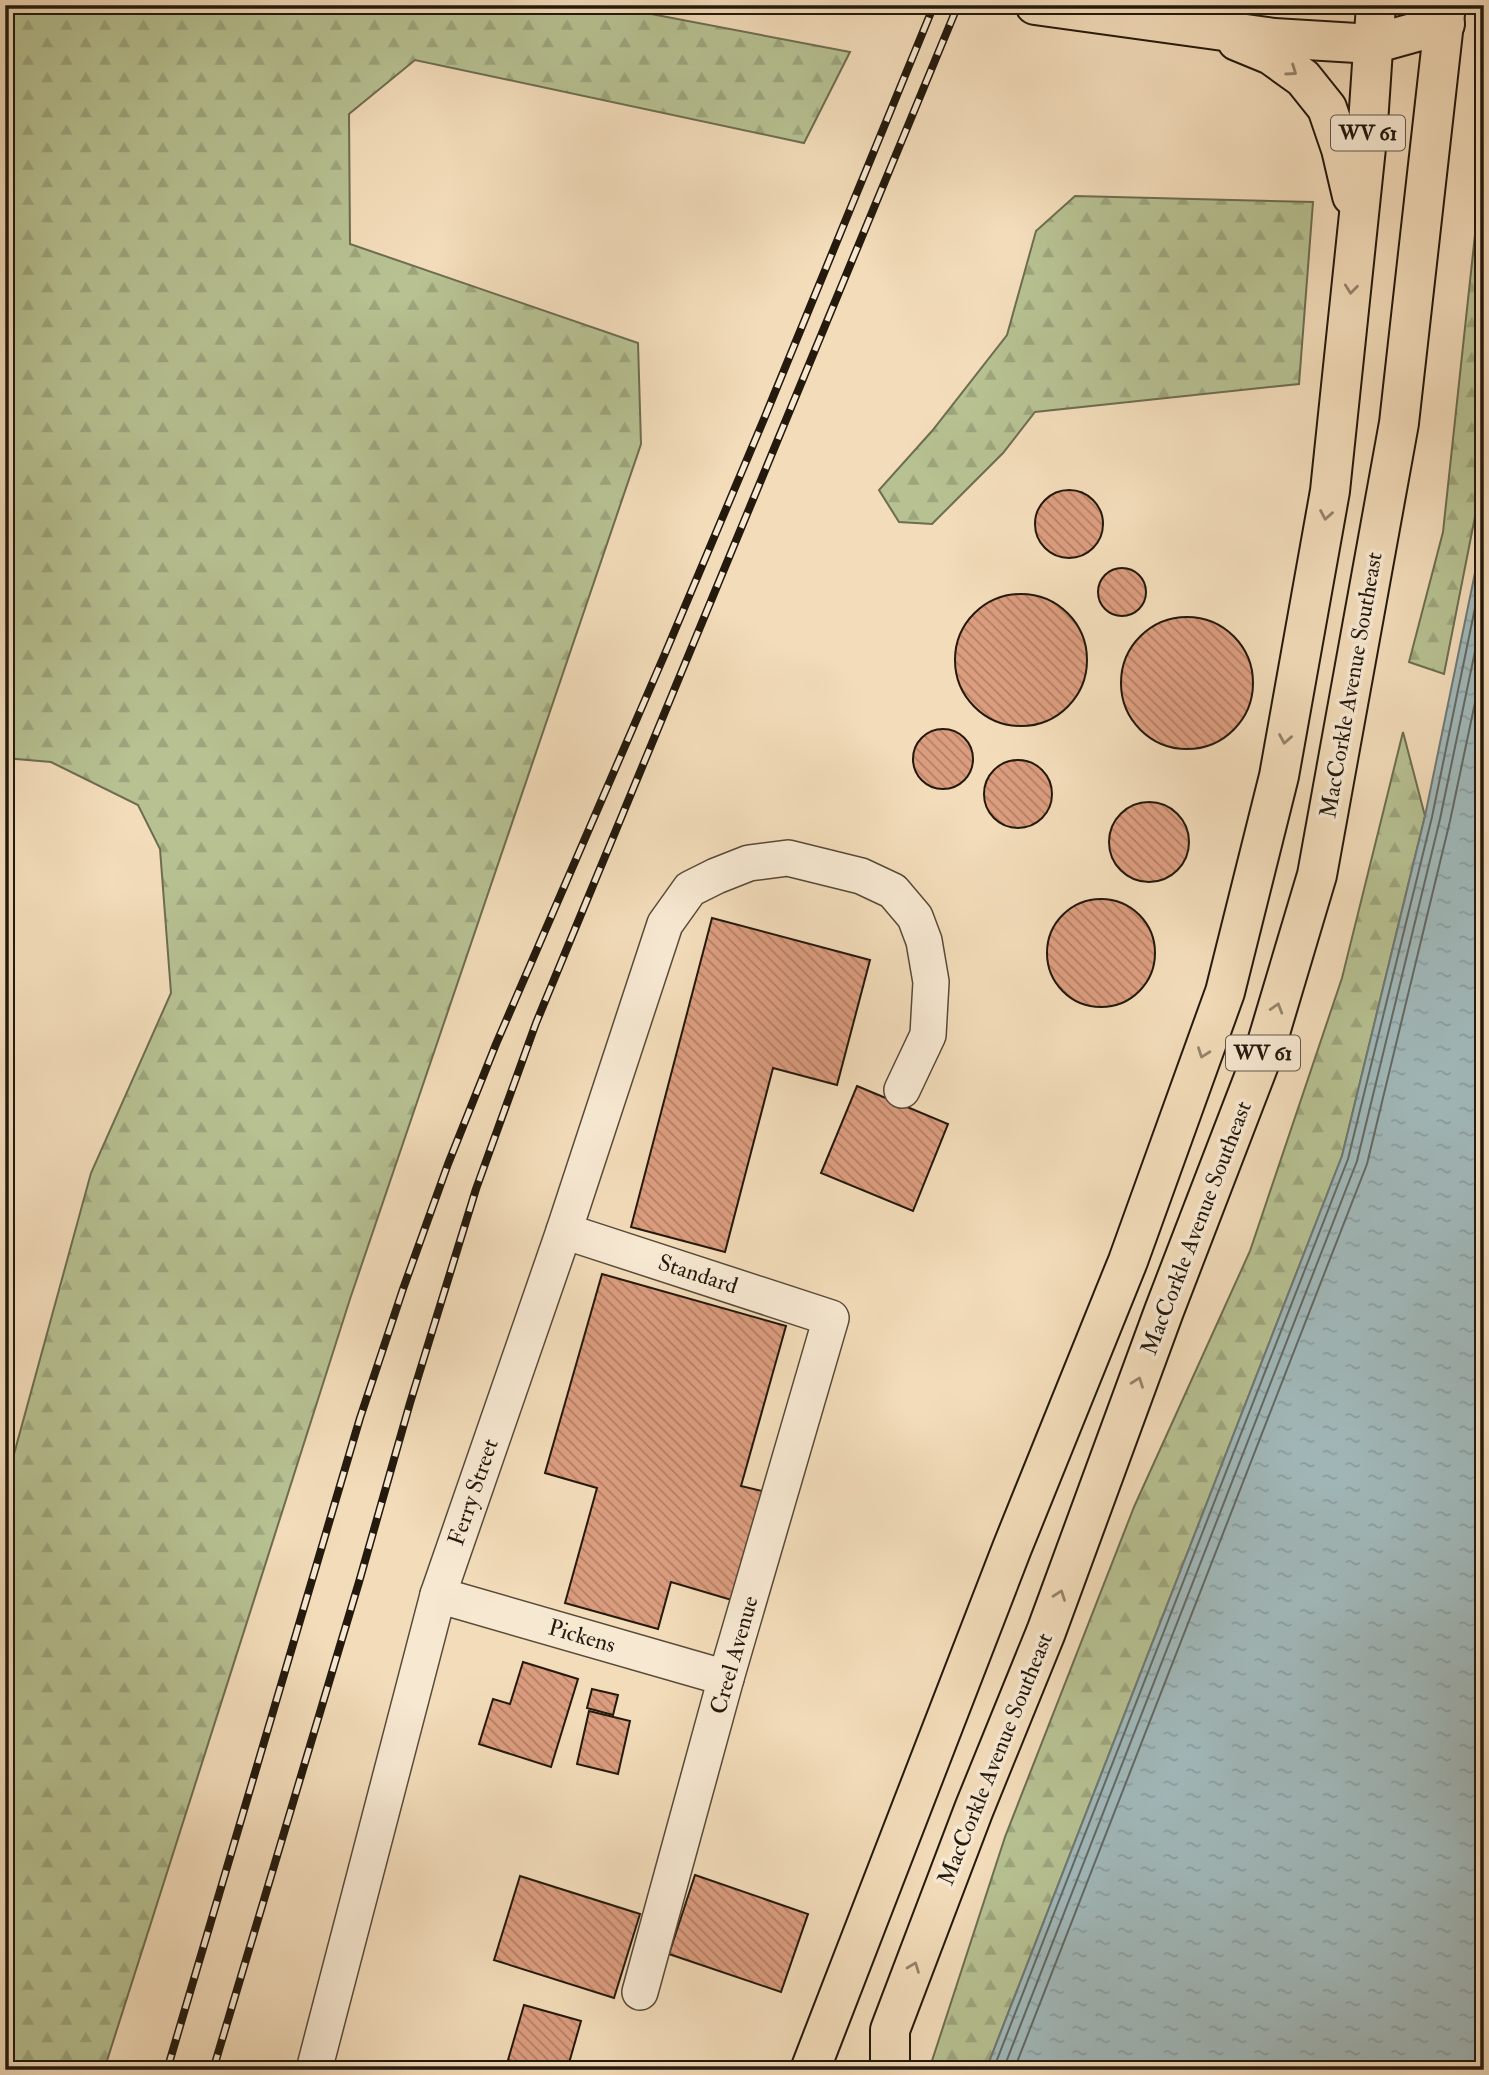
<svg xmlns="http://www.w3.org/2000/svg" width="1489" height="2075" font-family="'IM FELL Double Pica',serif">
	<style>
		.forest { fill: url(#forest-firs); stroke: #6d6d50; stroke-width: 2 }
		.water { fill: url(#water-ripples); stroke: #6f7975; stroke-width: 2 }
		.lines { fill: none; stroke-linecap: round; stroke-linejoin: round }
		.shore { stroke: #626964; stroke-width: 2 }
		.building { fill: url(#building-back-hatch); stroke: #23190d; stroke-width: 2 }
		.minor-casing { stroke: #574a38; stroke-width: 38 }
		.major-casing { stroke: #23190d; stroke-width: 42 }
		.minor { stroke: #f7e8d2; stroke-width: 35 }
		.major { stroke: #f3dcba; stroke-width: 38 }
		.rail-casing { stroke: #23190d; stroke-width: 8 }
		.rail { stroke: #f7e8d2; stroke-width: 5; stroke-dasharray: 16; stroke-linecap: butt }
		.oneway { stroke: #95846c }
		.labels { text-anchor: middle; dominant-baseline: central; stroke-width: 7; stroke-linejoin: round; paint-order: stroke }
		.shield { fill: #f7e8d2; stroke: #635748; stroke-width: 2 }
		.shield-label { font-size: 21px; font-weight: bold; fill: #23190d }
		.street-label { font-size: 23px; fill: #23190d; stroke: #f7e8d2 }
	</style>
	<defs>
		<pattern id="forest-firs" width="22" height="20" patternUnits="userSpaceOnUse" patternTransform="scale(1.75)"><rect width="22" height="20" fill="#b7c192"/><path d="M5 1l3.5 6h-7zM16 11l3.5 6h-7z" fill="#9da57d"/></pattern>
		<pattern id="water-ripples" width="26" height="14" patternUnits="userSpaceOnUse" patternTransform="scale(1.75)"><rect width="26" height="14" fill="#a1b9bb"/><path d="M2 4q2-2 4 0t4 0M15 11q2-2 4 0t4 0" fill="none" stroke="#8a9ea0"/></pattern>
		<pattern id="building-back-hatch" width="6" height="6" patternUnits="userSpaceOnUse" patternTransform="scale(1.75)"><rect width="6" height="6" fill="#dc9d7f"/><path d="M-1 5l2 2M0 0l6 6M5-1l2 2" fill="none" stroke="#b27f66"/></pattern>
	</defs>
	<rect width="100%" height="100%" fill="#f3dcba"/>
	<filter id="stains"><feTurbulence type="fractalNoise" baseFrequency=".00286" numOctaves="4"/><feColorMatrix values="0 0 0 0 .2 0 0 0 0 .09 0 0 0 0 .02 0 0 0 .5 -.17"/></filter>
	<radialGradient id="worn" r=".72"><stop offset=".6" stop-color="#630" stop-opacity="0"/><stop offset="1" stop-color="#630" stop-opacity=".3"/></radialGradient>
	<g class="forest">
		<path d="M5 5H604L850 52 804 143 415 60 349 114 350 244 638 343 641 444 350 1299 104 2070H5V1487L91 1173 171 993 160 849 138 805 51 762 5 758Z"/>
		<path d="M1484 151V471L1444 674 1409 662 1443 532Z"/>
		<path d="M1075 196 1313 202 1299 384 1035 412 1003 453 932 524 899 522 879 490 932 431 1007 335 1036 231Z"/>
		<path d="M1403 732 1425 816 1342 1156 986 2070H929L1005 1837 1134 1507 1250 1251 1342 978Z"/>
	</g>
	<path class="water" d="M1484 529V2070H986L1342 1156 1425 816Z"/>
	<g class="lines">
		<g class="shore">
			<path d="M993 2070 1348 1159 1432 817 1484 564"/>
			<path d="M1003 2070 1357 1161 1440 819 1484 608"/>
			<path d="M1014 2070 1367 1164 1450 821 1484 660"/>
		</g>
	</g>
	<g class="building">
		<circle cx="1069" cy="524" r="34"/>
		<circle cx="1122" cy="592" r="24"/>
		<circle cx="1021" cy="660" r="66"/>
		<circle cx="1187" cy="683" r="66"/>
		<circle cx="943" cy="759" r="30"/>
		<circle cx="1018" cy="794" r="34"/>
		<circle cx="1149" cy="842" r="40"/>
		<circle cx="1101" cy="953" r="54"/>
		<path d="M712 918 870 960 837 1085 773 1068 725 1252 631 1227Z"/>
		<path d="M857 1086 948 1124 913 1211 821 1173Z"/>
		<path d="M602 1274 786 1326 741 1486 766 1492 735 1601 671 1582 658 1629 565 1603 597 1488 545 1473Z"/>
		<path d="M523 1662 578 1679 551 1767 479 1744 493 1699 510 1704Z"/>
		<path d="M592 1689 618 1695 613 1715 587 1708Z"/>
		<path d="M589 1711 630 1721 618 1774 577 1764Z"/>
		<path d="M695 1875 808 1914 781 1992 669 1954Z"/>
		<path d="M520 1876 640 1914 614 1998 494 1960Z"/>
		<path d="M524 2005 581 2021 567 2070H543L508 2060Z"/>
	</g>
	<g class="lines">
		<g class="minor-casing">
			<g id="minor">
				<path d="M564 1231 831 1318 726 1678 640 1992"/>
				<path d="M438 1595 726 1678"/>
				<path d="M314 2070 438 1595 564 1231 665 924 690 889 716 876 749 863 788 858 861 876 893 891 915 917 924 941 931 982 928 1035 902 1090"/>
			</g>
		</g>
		<g class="major-casing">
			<g id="major">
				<path d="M1035 5 1274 38 1373 44 1445 24"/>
				<path d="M1237 41 1271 55 1303 78 1327 108 1341 149 1352 196"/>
				<path d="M810 2070 1012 1548 1128 1261 1225 992 1279 776 1330 491 1367 138 1376 5"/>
				<path d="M888 2070 890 2064V2030L974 1809 1046 1632 1164 1311 1266 1046 1317 875 1399 423 1446 5"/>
			</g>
		</g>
		<use href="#minor" class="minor"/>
		<use href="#major" class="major"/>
		<g class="rail-casing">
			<g id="rail">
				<path d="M167 2070 360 1418 403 1289 448 1164 496 1044 664 656 764 419 934 5"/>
				<path d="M213 2070 359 1582 410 1403 476 1189 536 1023 958 5"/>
			</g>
		</g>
		<use href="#rail" class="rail"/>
	</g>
	<defs><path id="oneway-chevron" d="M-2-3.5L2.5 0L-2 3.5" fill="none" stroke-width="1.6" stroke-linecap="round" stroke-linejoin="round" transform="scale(1.75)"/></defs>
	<g class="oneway">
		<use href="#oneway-chevron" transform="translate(1292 71) rotate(35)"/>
		<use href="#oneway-chevron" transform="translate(1351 289) rotate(96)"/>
		<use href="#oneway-chevron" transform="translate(1326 515) rotate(100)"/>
		<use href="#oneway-chevron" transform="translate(1285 739) rotate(100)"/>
		<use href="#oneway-chevron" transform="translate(1277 1008) rotate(-73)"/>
		<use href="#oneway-chevron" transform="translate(1203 1053) rotate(110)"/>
		<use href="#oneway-chevron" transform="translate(1138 1382) rotate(-70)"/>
		<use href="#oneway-chevron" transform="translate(1060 1595) rotate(-70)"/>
		<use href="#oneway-chevron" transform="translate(914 1967) rotate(-69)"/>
	</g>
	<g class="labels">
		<g class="shield">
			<rect x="1331" y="115.5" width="74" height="35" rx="5"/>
			<rect x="1226" y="1035.5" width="74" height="35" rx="5"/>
		</g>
		<g class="shield-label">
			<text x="1368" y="133">WV 61</text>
			<text x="1263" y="1053">WV 61</text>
		</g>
		<g class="street-label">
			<text transform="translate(1351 685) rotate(-80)">MacCorkle Avenue Southeast</text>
			<text transform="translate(1196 1228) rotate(-69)">MacCorkle Avenue Southeast</text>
			<text transform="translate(698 1274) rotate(18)">Standard</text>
			<text transform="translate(473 1492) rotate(-71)">Ferry Street</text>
			<text transform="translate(582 1636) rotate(16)">Pickens</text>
			<text transform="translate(734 1655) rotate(-74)">Creel Avenue</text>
			<text transform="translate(995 1759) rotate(-68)">MacCorkle Avenue Southeast</text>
		</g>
	</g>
	<rect width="1489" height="2075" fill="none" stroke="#f3dcba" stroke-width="28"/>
	<rect x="7" y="7" width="1475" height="2061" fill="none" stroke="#23190d" stroke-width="3.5"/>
	<rect x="14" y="14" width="1461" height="2047" fill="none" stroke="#23190d" stroke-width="2"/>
	<rect width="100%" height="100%" filter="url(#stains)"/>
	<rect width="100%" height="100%" fill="url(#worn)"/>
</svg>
